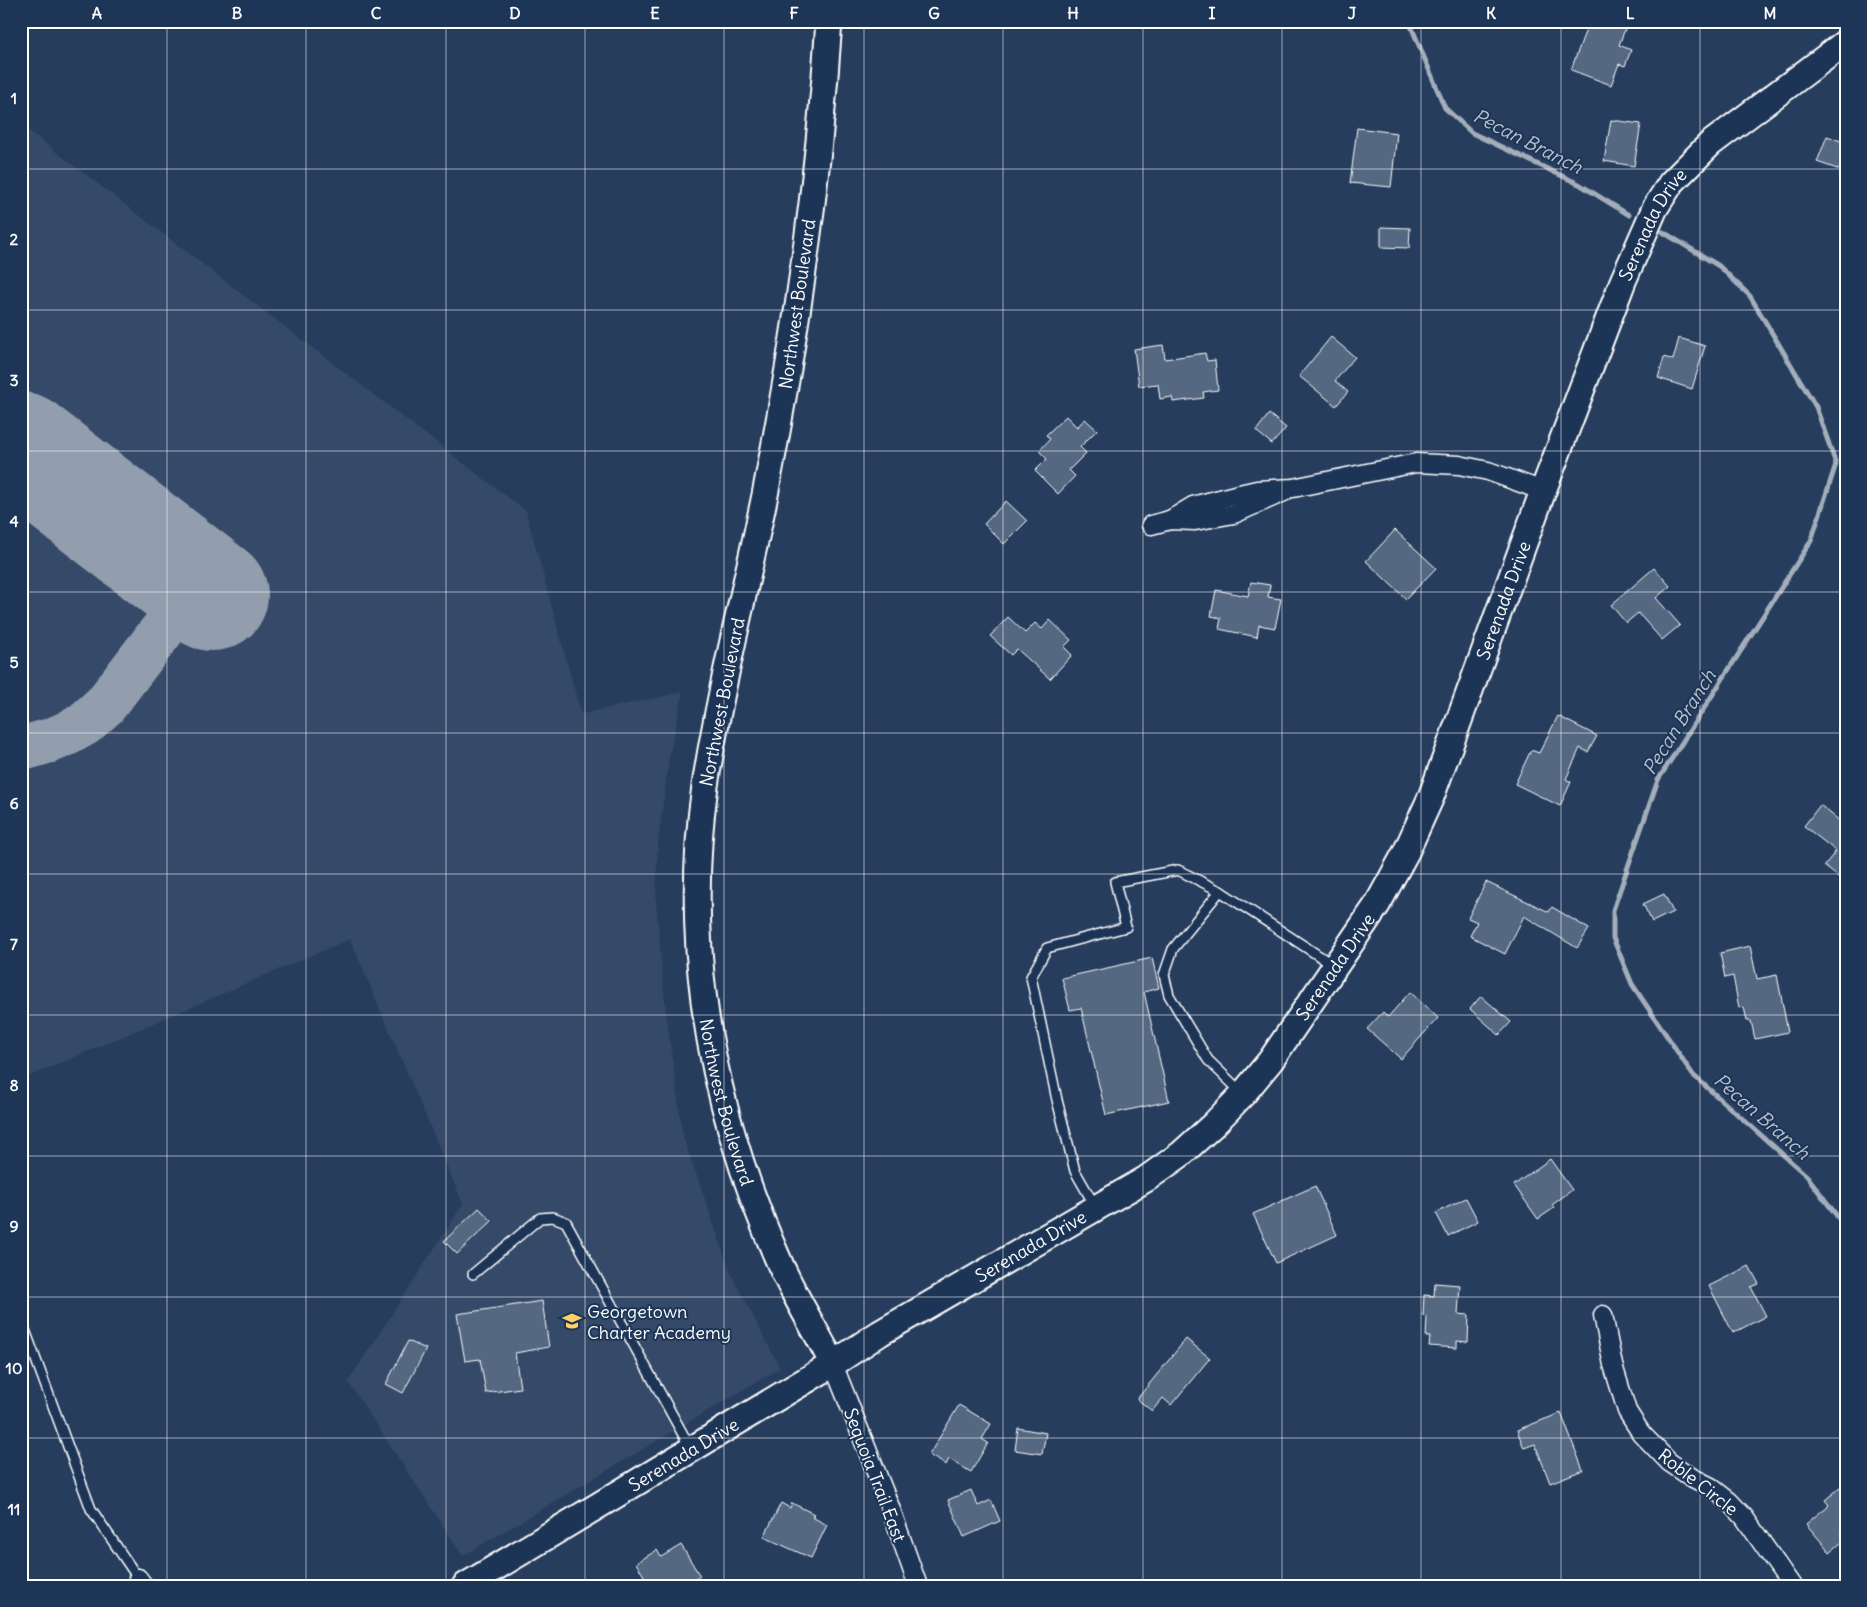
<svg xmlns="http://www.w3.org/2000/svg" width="1867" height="1607" font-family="Delius,sans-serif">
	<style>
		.built { fill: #344a68 }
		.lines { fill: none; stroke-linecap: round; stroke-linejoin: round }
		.stream { stroke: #a4aebb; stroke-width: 5 }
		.taxiway { stroke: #929eae; stroke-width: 45 }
		.runway { stroke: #929eae; stroke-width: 112 }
		.building { fill: #556781; stroke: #fff }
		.lane-casing { stroke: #fff; stroke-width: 12 }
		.street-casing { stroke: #fff; stroke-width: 21 }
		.secondary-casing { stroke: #fff; stroke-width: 29 }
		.lane { stroke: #1d3557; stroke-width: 9 }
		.street { stroke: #1d3557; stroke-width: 18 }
		.secondary { stroke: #1d3557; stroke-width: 25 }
		.grid { fill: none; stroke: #fff; stroke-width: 1; stroke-opacity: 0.55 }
		.labels { text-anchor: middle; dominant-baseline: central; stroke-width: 4; stroke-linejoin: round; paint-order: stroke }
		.street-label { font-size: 18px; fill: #fff; stroke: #1d3557 }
		.poi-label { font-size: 18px; fill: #fff; stroke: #1d3557; text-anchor: start }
		.water-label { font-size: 19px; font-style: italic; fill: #bbc2cc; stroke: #1d3557 }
		.neatline { fill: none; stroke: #fff; stroke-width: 2 }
		.grid-label { font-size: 16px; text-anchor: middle; font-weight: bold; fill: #fff }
	</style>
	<rect width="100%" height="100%" fill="#263d5e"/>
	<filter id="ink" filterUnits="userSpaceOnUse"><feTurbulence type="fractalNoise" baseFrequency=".02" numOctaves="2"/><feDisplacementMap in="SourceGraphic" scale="10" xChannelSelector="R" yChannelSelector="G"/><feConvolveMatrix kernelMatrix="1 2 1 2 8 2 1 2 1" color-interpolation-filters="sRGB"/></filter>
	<g filter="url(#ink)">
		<path class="built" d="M21 125 526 511 581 714 683 692 669 758 658 843 656 904 666 1012 683 1136 731 1274 780 1368 463 1556 348 1382 463 1204 350 939 21 1080Z"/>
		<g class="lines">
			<g class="stream">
				<path d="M1409 21 1445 108 1472 133 1579 184 1629 215"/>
				<path d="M1663 232 1719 266 1750 296 1816 407 1836 464 1811 541 1658 780 1613 910V938L1632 984 1693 1075 1807 1176 1846 1228"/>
			</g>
			<path class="taxiway" d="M21 749 52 740 68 733 84 724 105 705 177 611 181 595 182 571"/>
			<path class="runway" d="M21 448 212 595"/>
		</g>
		<g class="building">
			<path d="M1589 21H1628L1619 45 1631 50 1625 66 1619 64 1611 85 1571 70Z"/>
			<path d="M1611 120 1641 124 1634 166 1604 161Z"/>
			<path d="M1357 128 1397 133 1391 187 1350 183Z"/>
			<path d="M1827 136 1846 143V157L1840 170 1817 162Z"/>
			<path d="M1381 227 1410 228 1409 248 1381 247Z"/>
			<path d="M1331 337 1355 357 1335 381 1348 392 1336 406 1299 376Z"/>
			<path d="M1679 338 1705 346 1692 389 1658 378 1664 357 1673 360Z"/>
			<path d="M1163 345 1165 359 1205 353 1207 361 1215 360 1218 390 1203 392 1204 398 1173 402 1172 397 1160 399 1158 384 1139 386 1134 349Z"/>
			<path d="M1269 414 1286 428 1272 444 1256 431Z"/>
			<path d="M1066 416 1077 427 1085 419 1097 430 1080 447 1086 453 1069 470 1075 476 1058 494 1035 471 1047 459 1039 451 1050 439 1046 435Z"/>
			<path d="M1006 501 1027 521 1004 544 984 524Z"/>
			<path d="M1395 530 1436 568 1406 599 1366 561Z"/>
			<path d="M1654 568 1670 586 1656 598 1680 625 1662 640 1638 613 1626 623 1611 605Z"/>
			<path d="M1251 582 1270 585 1268 597 1281 599 1275 628 1259 625 1257 637 1219 629 1221 618 1211 616 1216 590 1248 596Z"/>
			<path d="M1008 617 1025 633 1035 623 1042 629 1050 620 1071 640 1064 647 1072 655 1050 679 1017 649 1011 655 990 636Z"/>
			<path d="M1558 716 1597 736 1588 752 1580 748 1566 779 1571 782 1560 806 1515 784 1531 750 1539 753Z"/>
			<path d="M1820 805 1846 826V883L1824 866 1836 851 1804 826Z"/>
			<path d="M1486 882 1549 912 1552 907 1589 929 1577 948 1524 916 1505 954 1470 936 1477 922 1468 918Z"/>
			<path d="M1664 894 1673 912 1652 922 1643 904Z"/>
			<path d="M1750 946 1757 979 1777 975 1788 1032 1755 1039 1751 1021H1747L1744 1007 1739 1008 1733 976 1725 978 1720 953Z"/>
			<path d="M1152 958 1159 988 1144 992 1169 1101 1106 1115 1081 1008 1070 1010 1062 978Z"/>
			<path d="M1410 992 1438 1018 1401 1059 1367 1029 1383 1012 1388 1017Z"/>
			<path d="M1481 996 1511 1022 1499 1035 1470 1009Z"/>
			<path d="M1550 1159 1572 1190 1552 1205 1554 1208 1538 1219 1514 1185Z"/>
			<path d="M1315 1186 1337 1235 1276 1263 1253 1214Z"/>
			<path d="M1466 1198 1478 1221 1448 1236 1436 1213Z"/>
			<path d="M479 1208 492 1221 457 1254 444 1241Z"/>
			<path d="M1749 1266 1759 1284 1751 1287 1766 1316 1733 1333 1709 1286Z"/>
			<path d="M1435 1283 1460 1285 1458 1314 1469 1315 1468 1342 1457 1341V1348L1429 1346 1430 1337H1426L1427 1317 1423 1316 1424 1295 1434 1296Z"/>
			<path d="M542 1301 549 1347 515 1353 520 1388 486 1393 480 1359 465 1361 457 1314Z"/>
			<path d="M1186 1339 1210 1358 1171 1405 1163 1398 1152 1411 1137 1399Z"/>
			<path d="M408 1341 426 1349 403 1393 386 1384Z"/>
			<path d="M959 1405 991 1424 982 1439 988 1443 971 1472 949 1459 946 1465 929 1455Z"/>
			<path d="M1561 1413 1583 1470 1550 1483 1535 1444 1524 1448 1517 1430Z"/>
			<path d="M1018 1428 1046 1433 1042 1454 1015 1450Z"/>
			<path d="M1846 1483V1527L1841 1532 1846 1539 1830 1552 1806 1524 1829 1505 1825 1500Z"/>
			<path d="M971 1490 978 1506 991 1500 1000 1521 964 1537 948 1500Z"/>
			<path d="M781 1503 790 1508 792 1503 814 1514 812 1517 827 1525 811 1558 764 1537Z"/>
			<path d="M681 1545 700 1576 684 1586H650L636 1563 657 1550 661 1557Z"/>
		</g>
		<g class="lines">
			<g class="lane-casing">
				<g id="lane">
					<path d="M1241 1092 1208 1060 1169 995 1164 975 1173 949 1220 891 1333 965"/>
					<path d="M1095 1206 1075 1171 1057 1100 1031 977 1047 948 1126 927 1115 882 1178 870 1220 891"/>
					<path d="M473 1274 540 1218 553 1217 566 1222 691 1449"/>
					<path d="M25 1330 91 1509 138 1578"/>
				</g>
			</g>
			<g class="street-casing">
				<g id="street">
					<path d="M1170 520 1193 506 1235 495 1257 490 1293 488 1416 463 1459 465 1488 471 1543 491"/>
					<path d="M1151 525 1170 520 1195 521 1234 514 1284 492"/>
					<path d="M1603 1315 1613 1365 1627 1411 1641 1433 1669 1462 1691 1477 1711 1487 1729 1501 1744 1517 1792 1586"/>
					<path d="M833 1364 890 1507 918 1586"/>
					<path d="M138 1578 144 1586"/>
				</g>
			</g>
			<g class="secondary-casing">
				<g id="secondary">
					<path id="s1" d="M829 21C819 180 796 338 765 495 745 592 720 688 705 786 695 856 695 931 704 1001 716 1093 743 1181 781 1266 796 1299 816 1331 833 1364"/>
					<path id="s2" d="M465 1586 833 1364 880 1333 1146 1179 1181 1154 1213 1125 1243 1094 1271 1060 1377 905 1406 852 1431 797 1543 491 1623 281 1655 208 1671 183 1710 144 1846 42"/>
				</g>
			</g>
			<use href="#lane" class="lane"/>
			<use href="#street" class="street"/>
			<use href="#secondary" class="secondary"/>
		</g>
	</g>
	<path class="grid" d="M167 21V1586M306 21V1586M446 21V1586M585 21V1586M724 21V1586M864 21V1586M1003 21V1586M1143 21V1586M1282 21V1586M1421 21V1586M1561 21V1586M1700 21V1586M21 169H1846M21 310H1846M21 451H1846M21 592H1846M21 733H1846M21 874H1846M21 1015H1846M21 1156H1846M21 1297H1846M21 1438H1846"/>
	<defs>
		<g id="school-bare" transform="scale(1.5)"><path d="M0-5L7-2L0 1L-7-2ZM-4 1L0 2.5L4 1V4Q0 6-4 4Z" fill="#ffd166" stroke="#1d3557" stroke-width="2.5" paint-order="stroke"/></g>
	</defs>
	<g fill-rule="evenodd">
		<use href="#school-bare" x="572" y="1321"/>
	</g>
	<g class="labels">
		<g class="street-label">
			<text stroke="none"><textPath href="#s2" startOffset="1890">Serenada Drive</textPath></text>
			<text transform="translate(797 304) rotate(-82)">Northwest Boulevard</text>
			<text stroke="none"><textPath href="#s2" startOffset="1485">Serenada Drive</textPath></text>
			<text transform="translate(722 702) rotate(-79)">Northwest Boulevard</text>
			<text stroke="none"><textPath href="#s2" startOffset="1080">Serenada Drive</textPath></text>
			<text stroke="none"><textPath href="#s1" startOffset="1095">Northwest Boulevard</textPath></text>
			<text stroke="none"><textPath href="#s2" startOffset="660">Serenada Drive</textPath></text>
			<text stroke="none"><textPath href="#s2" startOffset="255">Serenada Drive</textPath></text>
			<text transform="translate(875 1475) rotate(69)">Sequoia Trail East</text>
			<text transform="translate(1698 1482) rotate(38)">Roble Circle</text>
		</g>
		<g class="poi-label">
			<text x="587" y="1311">Georgetown<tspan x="587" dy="21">Charter Academy</tspan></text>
		</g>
		<g class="water-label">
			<text transform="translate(1528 141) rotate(27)">Pecan Branch</text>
			<text transform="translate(1679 722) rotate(-58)">Pecan Branch</text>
			<text transform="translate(1762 1116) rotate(41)">Pecan Branch</text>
		</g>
	</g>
	<rect width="1867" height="1607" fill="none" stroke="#1d3557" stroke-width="55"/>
	<rect x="28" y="28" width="1812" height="1552" class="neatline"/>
	<g class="grid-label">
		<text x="97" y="19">A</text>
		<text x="237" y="19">B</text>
		<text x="376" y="19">C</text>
		<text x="515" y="19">D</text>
		<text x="655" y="19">E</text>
		<text x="794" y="19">F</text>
		<text x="934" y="19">G</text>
		<text x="1073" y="19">H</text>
		<text x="1212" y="19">I</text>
		<text x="1352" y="19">J</text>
		<text x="1491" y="19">K</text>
		<text x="1630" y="19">L</text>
		<text x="1770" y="19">M</text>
		<text x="14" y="104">1</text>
		<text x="14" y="245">2</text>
		<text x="14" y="386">3</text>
		<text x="14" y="527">4</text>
		<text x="14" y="668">5</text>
		<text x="14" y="809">6</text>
		<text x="14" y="950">7</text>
		<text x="14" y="1091">8</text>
		<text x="14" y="1232">9</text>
		<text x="14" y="1374">10</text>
		<text x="14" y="1515">11</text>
	</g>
</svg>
